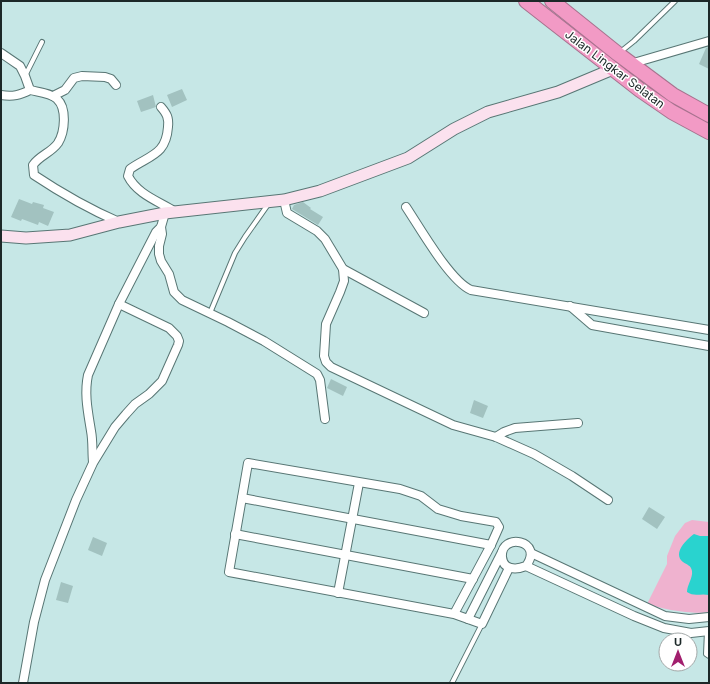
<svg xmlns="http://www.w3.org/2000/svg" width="710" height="684" font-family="Inter,sans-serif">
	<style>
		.green { fill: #efb2cf }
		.water { fill: #29d3cf }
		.building { fill: #a2c2c0 }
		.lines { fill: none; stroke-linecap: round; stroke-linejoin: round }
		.lane-casing { stroke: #587674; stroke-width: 6 }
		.street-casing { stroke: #587674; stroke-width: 10 }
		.secondary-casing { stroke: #587674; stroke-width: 13 }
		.highway-casing { stroke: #a7728e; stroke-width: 16 }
		.lane { stroke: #fff; stroke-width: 4 }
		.street { stroke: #fff; stroke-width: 8 }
		.secondary { stroke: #fbe1ee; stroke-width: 11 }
		.highway { stroke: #f29ac5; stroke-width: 14 }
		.labels { text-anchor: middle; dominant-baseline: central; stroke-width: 3; stroke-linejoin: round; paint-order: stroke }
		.street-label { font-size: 12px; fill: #1c2828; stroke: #fff }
	</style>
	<rect width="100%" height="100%" fill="#c6e7e6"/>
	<path class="green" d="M692 520 709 522V612C694 615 661 609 647 604L667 564V556L675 536 685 523Z"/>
	<path class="water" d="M694 534 700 536H709V595C701 593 694 597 687 592 687 585 693 578 692 571 691 565 687 565 683 562 672 553 687 539 694 534Z"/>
	<g class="building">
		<path d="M709 47V69L699 64 706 48Z"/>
		<path d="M182 89 187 100 172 107 167 95Z"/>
		<path d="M153 95 156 107 141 112 137 101Z"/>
		<path d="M19 199 32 204 33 202 44 205 43 208 54 212 48 226 39 222 38 225 22 219 21 221 11 217Z"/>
		<path d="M303 202 311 208 310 209 323 217 318 225 292 209 294 205Z"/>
		<path d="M331 379 347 387 343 396 327 388Z"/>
		<path d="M474 400 488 406 483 418 470 413Z"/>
		<path d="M649 507 665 517 657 529 642 519Z"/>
		<path d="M93 537 107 543 102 556 88 550Z"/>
		<path d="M61 582 73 586 68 603 56 600Z"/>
	</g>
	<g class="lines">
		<g class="lane-casing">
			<g id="lane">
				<path d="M619 53 634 41 675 1"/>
				<path d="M25 76 42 42"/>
				<path d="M210 313 235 253 245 237 269 203"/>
				<path d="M707 631 706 654 709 656"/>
				<path d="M452 683 482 624"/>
			</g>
		</g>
		<g class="street-casing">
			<g id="street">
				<path d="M1 53 20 66 25 76 30 90"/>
				<path d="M630 64 709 41"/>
				<path d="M1 95C13 97 20 95 30 90 38 92 51 93 57 99 67 108 65 132 58 143 51 153 40 155 33 165L34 175C61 193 89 209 119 222"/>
				<path d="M53 96 65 90 74 78 82 76 105 77 111 79 116 85"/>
				<path d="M161 107C167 114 169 118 168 127 166 155 150 155 130 169L128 176C137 194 158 201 174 211"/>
				<path d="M284 200 287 213 317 231 325 239 343 269 344 281 340 292 326 324 324 356 326 362 331 367 453 425 496 437 534 454 572 476 608 500"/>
				<path d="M406 207C420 228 450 281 471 290L709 330"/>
				<path d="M161 227 162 234 159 246V254L161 261 169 274 174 292 182 300 228 322 264 341 317 374 320 380 325 419"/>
				<path d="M343 269 424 313"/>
				<path d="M570 306 592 325 709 346"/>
				<path d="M496 437 504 432 515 428 578 423"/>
				<path d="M93 462C92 452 93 441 91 431 88 412 84 394 88 375L119 304"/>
				<path d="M242 498 491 545"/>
				<path d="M235 534 473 579"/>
				<path d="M531 553 665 616 689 619 709 617"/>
				<path d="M526 566C545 540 500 532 502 557 503 570 516 570 526 566L634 616 664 628 691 633 709 631"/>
				<path d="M338 593 359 483"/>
				<path d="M454 614 491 545 499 527 496 522 461 516 438 509 421 496 400 489 248 463 229 572 454 614 482 624 509 568"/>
				<path d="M468 619 502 552"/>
				<path d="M23 683 34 622 45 580 76 500 93 463 115 427 126 414 135 404 149 394 162 381 178 345 179 341 177 336 169 328 119 304 156 232 161 227 165 213"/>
			</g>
		</g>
		<g class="secondary-casing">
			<path id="secondary" d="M1 236 26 238 70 235 119 222 165 213 284 200 320 191 408 158 454 129 488 112 558 92 613 69"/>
		</g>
		<g class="highway-casing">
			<g id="highway">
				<path d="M526 1 640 90 672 112 709 132"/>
				<path d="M552 1 618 54 673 95 709 115"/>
			</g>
		</g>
		<use href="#lane" class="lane"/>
		<use href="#street" class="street"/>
		<use href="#secondary" class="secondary"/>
		<use href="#highway" class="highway"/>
	</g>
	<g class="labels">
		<g class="street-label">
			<text transform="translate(615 69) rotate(37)">Jalan Lingkar Selatan</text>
		</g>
	</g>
	<rect width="710" height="684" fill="none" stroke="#1c2828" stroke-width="4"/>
	<g transform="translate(678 652)"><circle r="19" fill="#ffffff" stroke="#a4a9a9"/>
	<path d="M0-3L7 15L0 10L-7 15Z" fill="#a21f6e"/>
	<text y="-6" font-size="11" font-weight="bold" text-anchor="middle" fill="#1c2828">U</text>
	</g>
</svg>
